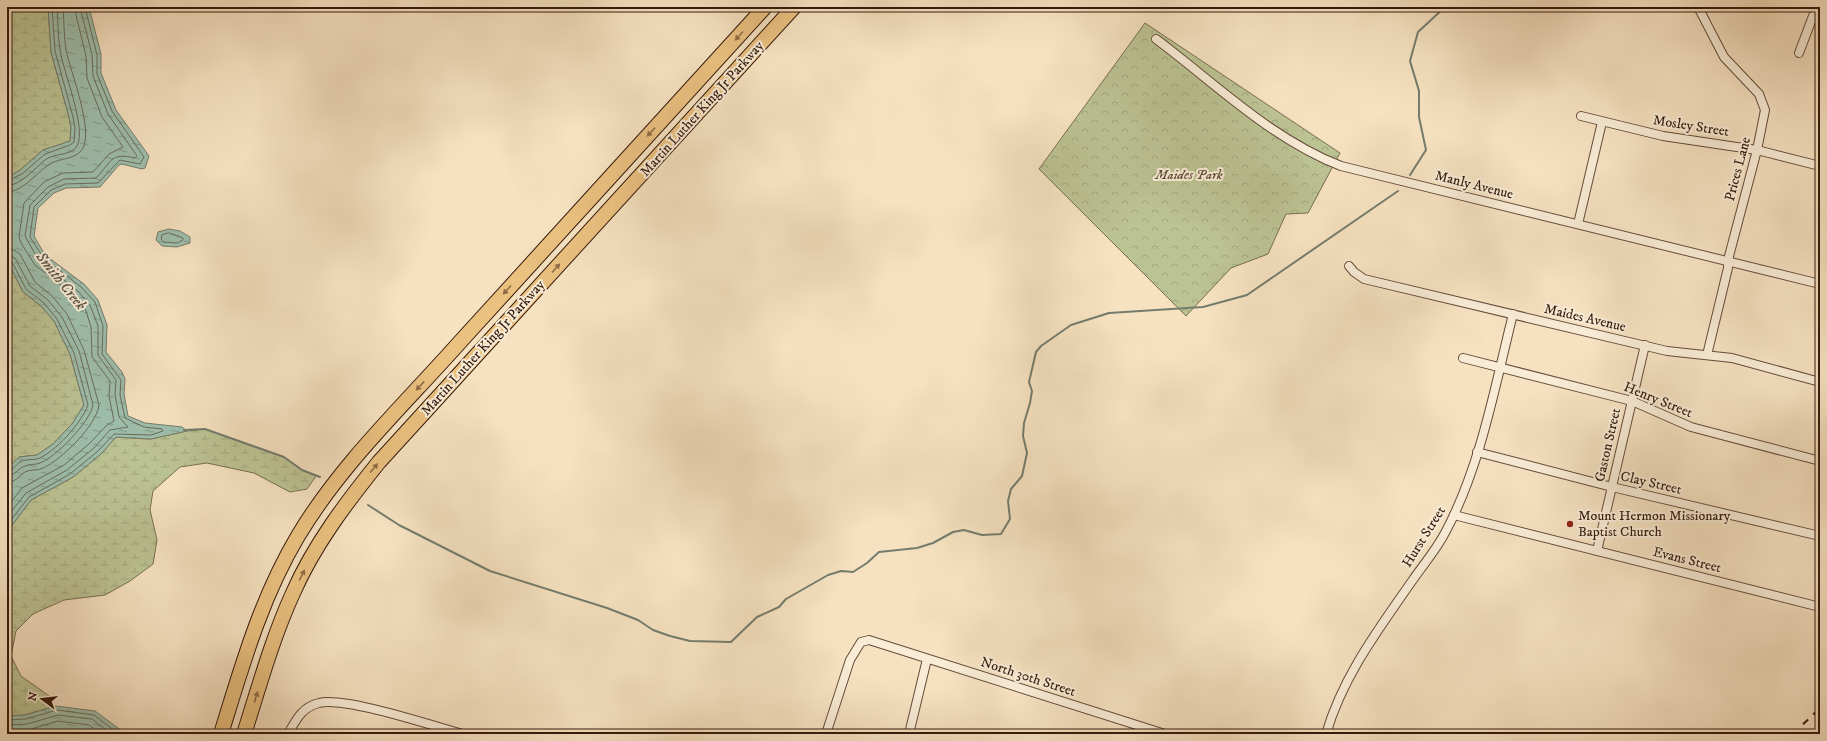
<svg xmlns="http://www.w3.org/2000/svg" width="1827" height="741" font-family="'IM FELL DW Pica',serif">
	<style>
		.wetland { fill: url(#wetland-marsh); stroke: #786e50 }
		.park { fill: url(#park-crowns); stroke: #786e50 }
		.water { fill: url(#water-ripples); stroke: #747d6d }
		.lines { fill: none; stroke-linecap: round; stroke-linejoin: round }
		.shore { stroke: #696c5c; stroke-width: 1 }
		.stream { stroke: #747d6d; stroke-width: 2 }
		.street-casing { stroke: #644b39; stroke-width: 10 }
		.highway-casing { stroke: #34190c; stroke-width: 16 }
		.street { stroke: #f9ecd7; stroke-width: 8 }
		.highway { stroke: #ebc180; stroke-width: 14 }
		.rail { stroke: #34190c; stroke-width: 2; stroke-dasharray: 7 7; stroke-linecap: butt }
		.oneway { fill: #906d46 }
		.poi-dot { fill: #8f2418; stroke: #f9ecd7; stroke-width: 1.5 }
		.labels { text-anchor: middle; dominant-baseline: central; stroke-width: 4; stroke-linejoin: round; paint-order: stroke }
		.street-label { font-size: 14px; fill: #34190c; stroke: #f9ecd7 }
		.park-label { font-size: 14px; font-style: italic; fill: #5d4c34; stroke: #f9ecd7 }
		.poi-label { font-size: 14px; fill: #34190c; stroke: #f9ecd7; text-anchor: start }
		.water-label { font-size: 15px; font-style: italic; fill: #595344; stroke: #f9ecd7 }
	</style>
	<defs>
		<pattern id="wetland-marsh" width="20" height="14" patternUnits="userSpaceOnUse"><rect width="20" height="14" fill="#bcc393"/><path d="M1 5h8M5 5V1M11 12h8M15 12V8" fill="none" stroke="#a2a77e"/></pattern>
		<pattern id="park-crowns" width="20" height="18" patternUnits="userSpaceOnUse"><rect width="20" height="18" fill="#bcc393"/><path d="M2 6a3 3 0 1 1 6 0M12 15a3 3 0 1 1 6 0" fill="none" stroke="#a2a77e"/></pattern>
		<pattern id="water-ripples" width="26" height="14" patternUnits="userSpaceOnUse"><rect width="26" height="14" fill="#9ebfad"/><path d="M2 4q2-2 4 0t4 0M15 11q2-2 4 0t4 0" fill="none" stroke="#829a8b"/></pattern>
	</defs>
	<rect width="100%" height="100%" fill="#f6e2c1"/>
	<filter id="stains"><feTurbulence type="fractalNoise" baseFrequency=".005" numOctaves="4"/><feColorMatrix values="0 0 0 0 .2 0 0 0 0 .09 0 0 0 0 .02 0 0 0 .5 -.17"/></filter>
	<radialGradient id="worn" r=".72"><stop offset=".6" stop-color="#630" stop-opacity="0"/><stop offset="1" stop-color="#630" stop-opacity=".3"/></radialGradient>
	<g class="wetland">
		<path d="M7 7H48L51 52 69 117 71 128 70 142 43 150 20 170 7 178Z"/>
		<path d="M7 260 23 292 41 306 54 321 70 354 84 405 72 424 53 444 37 455 19 457 7 469Z"/>
		<path d="M205 429 284 457 302 470 316 476 307 489 290 492 254 473 207 463 180 467 153 491 150 510 157 540 153 564 130 581 105 595 64 600 33 614 16 631 11 656 21 676 52 698V707L25 715 7 716V532L31 500 73 477 101 454 116 437 151 439 187 431Z"/>
	</g>
	<path class="park" d="M1145 23 1340 153 1308 213 1286 214 1268 254 1231 268 1186 316 1039 169Z"/>
	<g class="water">
		<path d="M48 7H89L101 54V73L116 110 149 156 145 168 142 169 122 164 119 165 100 187 66 188 54 193 38 208 34 236 45 255 84 284 98 300 107 325 106 352 122 372 125 379 124 394 128 416 145 423 182 427 187 431 151 439 116 437 101 454 73 477 31 500 7 532V469L19 457 37 455 53 444 72 424 84 405 70 354 54 321 41 306 23 292 7 260V178L20 170 43 150 70 141 71 128 69 117 51 52Z"/>
		<path d="M169 229 180 231 190 237V243L177 247 162 246 156 240 158 232Z"/>
		<path d="M56 706 95 711 126 734H7V716L25 715Z"/>
	</g>
	<g class="lines">
		<g class="shore">
			<path d="M7 181 22 174 45 154 70 145 74 142 75 128 73 117 55 51 52 7"/>
			<path d="M7 186C21 185 34 169 45 160 53 153 72 156 77 146 87 128 63 71 60 50 58 36 58 21 57 7"/>
			<path d="M7 192C25 191 36 172 50 164 59 158 73 160 81 151 96 134 70 71 66 50 64 36 64 21 63 7"/>
			<path d="M169 233 183 238V240L177 243 164 242 161 239 162 235Z"/>
			<path d="M7 249 14 250 20 254 35 282 52 296 67 314 84 350 99 405C97 425 61 460 43 468 38 471 30 469 25 472 18 477 16 482 7 482"/>
			<path d="M7 255 15 258 30 286 48 300 62 317 79 351 93 405C90 422 56 457 40 463 35 465 30 464 25 466 18 468 15 476 7 476"/>
			<path d="M7 260 12 262 26 289 44 303 57 319 74 353 88 405C82 422 55 453 37 459 33 460 27 459 22 461 16 463 14 471 7 471"/>
			<path d="M7 507 22 488 64 465 90 443 106 426 114 421 109 396 110 381 92 357 91 327 85 308 74 295 35 265 21 243 19 237 24 203 44 182 63 173 93 172 109 154 123 147 102 117 87 78 86 56 74 7"/>
			<path d="M7 517 26 493 67 470 94 448 110 430 128 427 119 417 115 394 116 380 98 355V326L90 305 78 291 39 261 25 236 30 205 48 187 64 179 96 178C112 162 109 152 135 158L137 156 108 114 93 76 92 55 80 7"/>
			<path d="M7 525 29 497 70 474 98 451 114 434 151 435 163 431 162 429 144 427 125 418 120 395 121 380 102 354 103 326 95 302 81 287 43 257 30 237 34 207 51 190 65 184 98 183 120 160 140 164 144 157 112 111 97 74V55L85 7"/>
			<path d="M7 720 26 719 57 710 94 715 119 734"/>
			<path d="M7 725 27 724 58 715 92 719 111 734"/>
			<path d="M7 731 28 730 58 721 89 725 101 734"/>
		</g>
		<g class="stream">
			<path d="M839 7 843 9 859 7"/>
			<path d="M1088 7V11"/>
			<path d="M1410 175 1426 150 1419 117V91L1410 61 1418 32 1445 7"/>
			<path d="M184 430 205 429 284 457 302 470 320 477"/>
			<path d="M368 505 399 525 490 571 607 608 638 620 653 630 670 636 690 641 731 642 757 617 779 607 786 599 828 575 841 571 853 572 867 563 879 552 917 548 933 543 953 532 964 530 982 535 1001 534 1010 519 1008 501 1011 489 1022 476 1027 453 1023 436 1024 423 1030 403 1032 391 1029 382 1036 352 1041 346 1071 325 1109 313 1203 307 1247 295 1398 191"/>
		</g>
		<g class="street-casing">
			<g id="street">
				<path d="M1698 7 1724 57 1759 94 1765 110 1757 150 1728 260V268L1707 355"/>
				<path d="M1156 39C1215 83 1271 139 1341 166L1820 284"/>
				<path d="M1799 53 1813 16 1820 8"/>
				<path d="M1581 116 1663 136 1757 150 1820 166"/>
				<path d="M1578 224 1602 122"/>
				<path d="M1349 266 1354 272 1364 279 1667 351 1732 358 1820 382"/>
				<path d="M1463 358 1632 401 1691 427 1820 461"/>
				<path d="M1477 452 1612 487 1820 536"/>
				<path d="M1454 515 1820 607"/>
				<path d="M1597 551 1645 345"/>
				<path d="M288 734C296 720 302 707 319 703 344 696 433 726 463 734"/>
				<path d="M826 734 850 660 861 642 869 640 1165 734"/>
				<path d="M909 734 927 659"/>
				<path d="M1326 734C1343 676 1378 630 1412 581 1423 565 1437 549 1446 531 1481 465 1495 386 1513 314"/>
			</g>
		</g>
		<g class="highway-casing">
			<g id="highway">
				<path d="M221 734C242 666 261 598 298 536 341 464 404 405 460 342 561 230 664 119 765 7"/>
				<path d="M244 734C259 687 272 639 293 593 314 545 346 503 379 462L794 7"/>
			</g>
		</g>
		<use href="#street" class="street"/>
		<use href="#highway" class="highway"/>
		<path class="rail" d="M1793 734 1820 708"/>
	</g>
	<defs><path id="oneway-solid" d="M-6-.8H1V-3.2L6.5 0L1 3.2V.8H-6Z"/></defs>
	<g class="oneway">
		<use href="#oneway-solid" transform="translate(739 36) rotate(132)"/>
		<use href="#oneway-solid" transform="translate(651 132) rotate(133)"/>
		<use href="#oneway-solid" transform="translate(556 268) rotate(-48)"/>
		<use href="#oneway-solid" transform="translate(507 290) rotate(132)"/>
		<use href="#oneway-solid" transform="translate(420 386) rotate(133)"/>
		<use href="#oneway-solid" transform="translate(374 468) rotate(-50)"/>
		<use href="#oneway-solid" transform="translate(302 575) rotate(-64)"/>
		<use href="#oneway-solid" transform="translate(256 697) rotate(-73)"/>
	</g>
	<circle class="poi-dot" cx="1570" cy="524" r="4"/>
	<g class="labels">
		<g class="street-label">
			<text transform="translate(702 109) rotate(-48)">Martin Luther King Jr Parkway</text>
			<text transform="translate(1691 126) rotate(9)">Mosley Street</text>
			<text transform="translate(1738 169) rotate(-75)">Prices Lane</text>
			<text transform="translate(1474 185) rotate(14)">Manly Avenue</text>
			<text transform="translate(1585 318) rotate(13)">Maides Avenue</text>
			<text transform="translate(483 348) rotate(-48)">Martin Luther King Jr Parkway</text>
			<text transform="translate(1658 400) rotate(22)">Henry Street</text>
			<text transform="translate(1608 445) rotate(-77)">Gaston Street</text>
			<text transform="translate(1651 483) rotate(13)">Clay Street</text>
			<text transform="translate(1424 537) rotate(-58)">Hurst Street</text>
			<text transform="translate(1687 560) rotate(14)">Evans Street</text>
			<text transform="translate(1028 677) rotate(18)">North 30th Street</text>
		</g>
		<g class="park-label">
			<text x="1189" y="175">Maides Park</text>
		</g>
		<g class="poi-label">
			<text x="1578" y="516">Mount Hermon Missionary<tspan x="1578" dy="16">Baptist Church</tspan></text>
		</g>
		<g class="water-label">
			<text transform="translate(61 281) rotate(51)">Smith Creek</text>
		</g>
	</g>
	<rect width="1827" height="741" fill="none" stroke="#f6e2c1" stroke-width="24"/>
	<rect x="8" y="8" width="1811" height="725" fill="none" stroke="#34190c" stroke-width="2"/>
	<rect x="12" y="12" width="1803" height="717" fill="none" stroke="#34190c"/>
	<g transform="translate(42 699) rotate(285)" stroke="#f9ecd7" stroke-width="3" paint-order="stroke">
	<path d="M0-3L7 15L0 10L-7 15Z" fill="#34190c"/>
	<text y="-6" font-size="11" font-weight="bold" text-anchor="middle" fill="#34190c">N</text>
	</g>
	<rect width="100%" height="100%" filter="url(#stains)"/>
	<rect width="100%" height="100%" fill="url(#worn)"/>
</svg>
